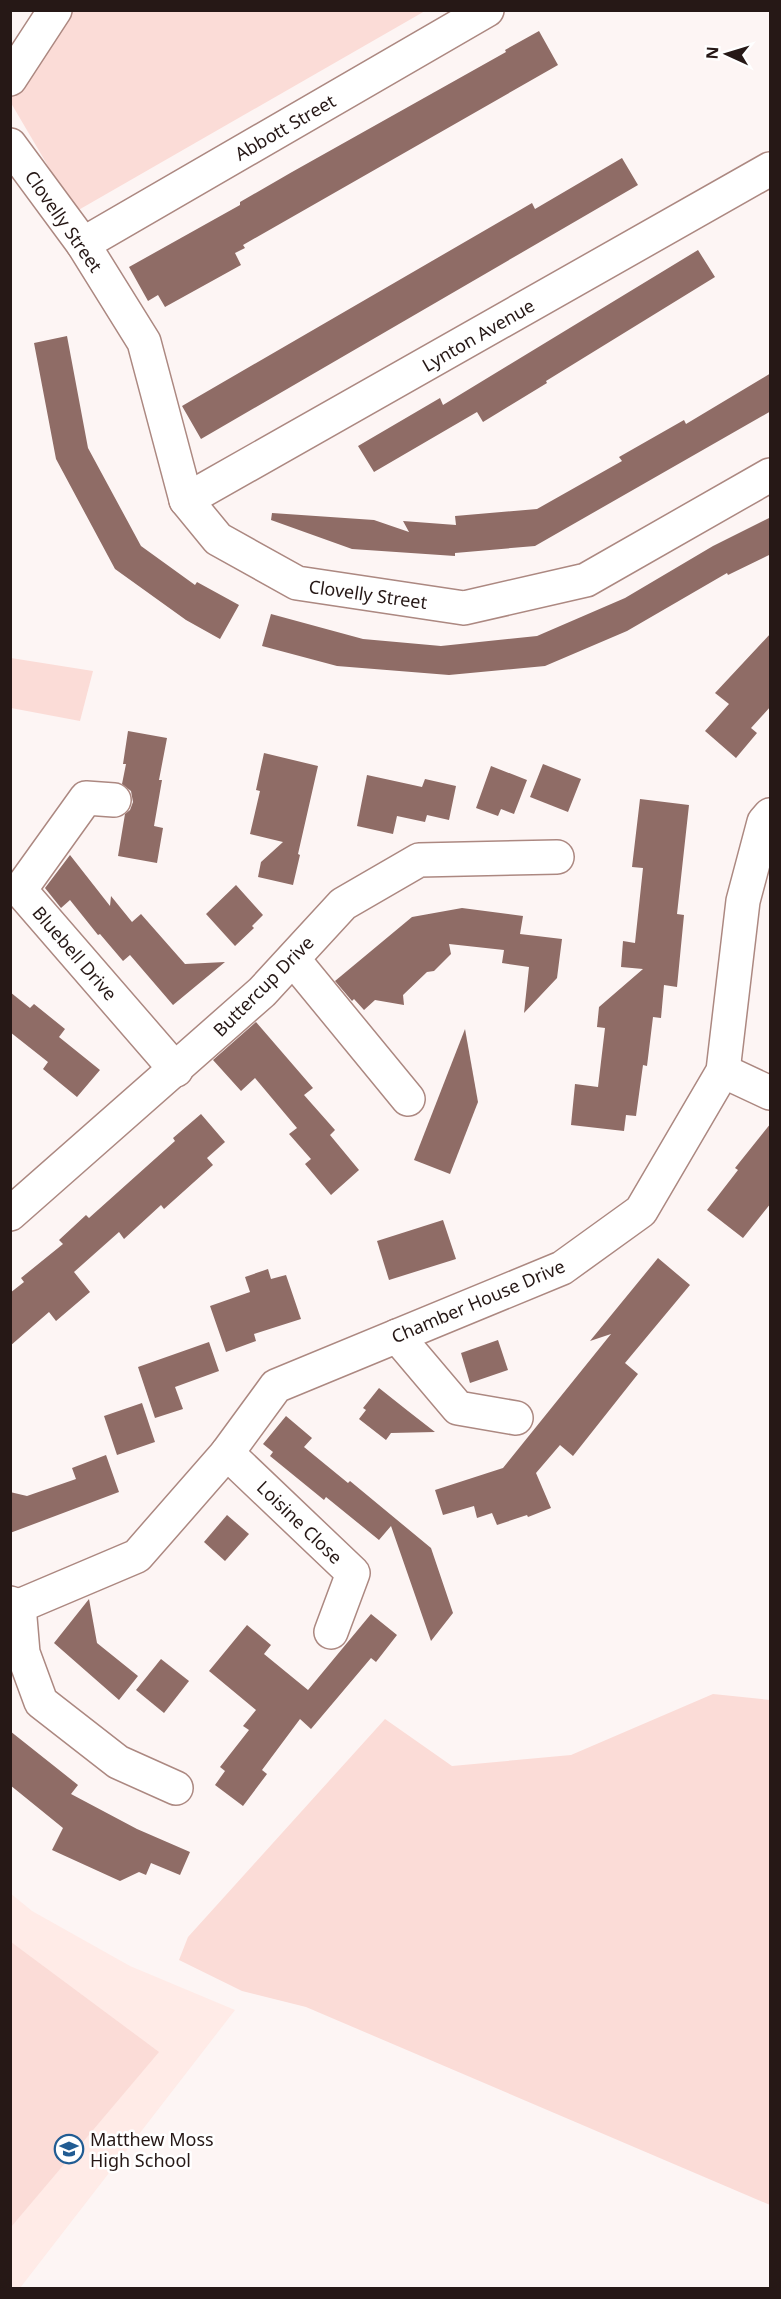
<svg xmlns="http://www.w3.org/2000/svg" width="781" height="2299" font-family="'Noto Sans',sans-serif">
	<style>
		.built { fill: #ffebe7 }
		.green { fill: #fbdcd7 }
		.building { fill: #8f6c66 }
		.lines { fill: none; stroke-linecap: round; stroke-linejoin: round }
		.minor-casing { stroke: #ac8881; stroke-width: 36 }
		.minor { stroke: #fff; stroke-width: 33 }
		.labels { text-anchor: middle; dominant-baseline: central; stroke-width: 5; stroke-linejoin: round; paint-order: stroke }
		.street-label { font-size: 18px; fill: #261816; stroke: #fff }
		.poi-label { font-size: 18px; fill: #261816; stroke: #fff; text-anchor: start }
	</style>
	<rect width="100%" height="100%" fill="#fdf5f4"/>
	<path class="built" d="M10 1893 32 1911 130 1966 235 2010 20 2288H10Z"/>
	<g class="green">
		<path d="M74 11H425L75 212 11 103 10 95Z"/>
		<path d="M11 658 93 671 80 721 11 708Z"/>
		<path d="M713 1694 770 1700V2205L306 2007 242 1991 179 1960 188 1937 385 1719 452 1766 571 1755Z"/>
		<path d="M11 1942 159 2052 11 2227Z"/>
	</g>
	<g class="building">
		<path d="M539 31 558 65 243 245 245 248 235 253 241 265 165 307 158 295 148 301 129 267 240 205V202L292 172 506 52 505 50Z"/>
		<path d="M622 158 638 185 201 439 182 406 532 203 535 209Z"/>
		<path d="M698 250 715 277 546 381 547 383 483 422 477 412 374 472 358 446 440 398 443 405Z"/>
		<path d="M67 336 88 448 141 546 195 585 197 582 239 605 220 639 186 620 115 569 56 459 34 343Z"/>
		<path d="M771 373V411L535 546 455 553V556L352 549 271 520 272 513 374 520 409 532 403 521 456 525 455 516 537 509 622 461 619 457 684 420 686 424Z"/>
		<path d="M771 517V554L728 575 727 573 627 631 545 666 449 675 337 666 262 646 271 614 363 639 441 646 537 636 625 598 713 546Z"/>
		<path d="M771 633V706L751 728 757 733 736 758 705 731 729 704 715 693Z"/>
		<path d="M128 731 167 738 159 780H162L154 826 163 828 157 863 118 856 125 814 130 810 133 802 131 791 122 784 126 764H123Z"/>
		<path d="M264 753 318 766 298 854 300 855 293 885 258 877 261 862 283 842 250 834 260 791 256 790Z"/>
		<path d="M543 764 581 779 568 812 530 797Z"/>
		<path d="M491 766 527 780 514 814 501 809 498 816 476 808Z"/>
		<path d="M367 775 422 787 425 779 456 786 449 820 427 815 425 822 397 816 393 834 357 826Z"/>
		<path d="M640 799 689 805 677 914 684 915 677 987 664 985 661 1018 653 1017 647 1066 643 1065 636 1116 626 1115 624 1131 571 1125 575 1084 598 1087 605 1028 597 1027 599 1007 643 969 621 967 623 941 635 943 643 868 632 867Z"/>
		<path d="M70 855 110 906 111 896 132 922 141 914 185 964 225 962 173 1005 130 955 123 961 100 934 98 935 70 900 61 908 45 888Z"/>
		<path d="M236 885 263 915 252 926 254 928 235 946 206 914Z"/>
		<path d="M462 908 523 916 520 934 562 939 557 978 524 1013 529 967 502 963 504 950 449 944 451 954 434 971 427 972 403 995 404 1005 375 1000 364 1010 354 999 352 1001 335 981 412 917Z"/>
		<path d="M10 992 30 1008 34 1004 65 1029 59 1037 100 1070 77 1097 43 1069 48 1062 10 1032Z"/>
		<path d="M256 1022 313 1088 304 1095 335 1130 330 1135 359 1170 331 1195 305 1164 311 1159 289 1134 297 1128 255 1078 241 1091 213 1060Z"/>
		<path d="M465 1029 478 1102 450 1174 414 1160Z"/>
		<path d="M201 1114 225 1142 207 1158 213 1165 164 1209 161 1205 124 1239 119 1232 74 1272 90 1292 56 1321 49 1312 10 1346V1293L24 1282 21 1278 63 1244 59 1240 86 1215 89 1218 175 1141 173 1138Z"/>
		<path d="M771 1123V1203L743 1238 707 1210 738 1170 735 1168Z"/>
		<path d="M443 1220 456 1259 389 1280 377 1241Z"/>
		<path d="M658 1258 690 1285 625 1363 638 1374 573 1456 560 1445 536 1473 551 1508 528 1517 527 1515 497 1525 492 1513 477 1518 474 1506 443 1515 435 1490 503 1468 611 1334 590 1341Z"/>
		<path d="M268 1269 271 1279 286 1275 301 1319 254 1334 256 1341 226 1352 210 1306 250 1292 245 1277Z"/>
		<path d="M498 1340 508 1370 470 1383 461 1353Z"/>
		<path d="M209 1342 219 1371 175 1387 183 1409 155 1418 138 1367Z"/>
		<path d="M379 1388 408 1411 435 1432 391 1433 386 1440 359 1419 366 1410 363 1408Z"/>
		<path d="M142 1403 155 1442 117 1455 104 1416Z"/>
		<path d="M286 1416 312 1438 304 1447 348 1483 350 1481 431 1548 453 1613 431 1641 391 1526 379 1540 326 1497 324 1500 270 1456 273 1452 263 1444Z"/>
		<path d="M106 1455 119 1492 10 1533V1492L27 1496 76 1479 72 1468Z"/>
		<path d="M227 1515 249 1534 225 1561 204 1542Z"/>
		<path d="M89 1599 97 1643 138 1676 119 1700 54 1643Z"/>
		<path d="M371 1614 397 1635 376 1662 371 1658 311 1729 300 1719 262 1770 267 1774 243 1806 215 1785 225 1771 220 1767 249 1730 243 1726 256 1710 209 1671 247 1625 271 1645 264 1654 308 1690Z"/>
		<path d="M161 1659 189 1681 164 1713 136 1690Z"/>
		<path d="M10 1731 78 1785 71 1794 137 1829 190 1852 180 1875 151 1863 146 1875 139 1872 120 1881 52 1850 63 1828 10 1785Z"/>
	</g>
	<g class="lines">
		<g class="minor-casing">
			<g id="minor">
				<path d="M10 79 55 10"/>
				<path d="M10 145 83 244 144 342 186 500 218 539 297 583 464 608 586 580 770 475"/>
				<path d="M83 244 487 10"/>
				<path d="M186 500 770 169"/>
				<path d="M114 800 86 798 20 890 176 1070"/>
				<path d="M293 959 408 1099"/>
				<path d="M723 1071 770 1093"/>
				<path d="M10 1214 262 992 343 904 419 860 557 857"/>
				<path d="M397 1336 458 1408 516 1418"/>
				<path d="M227 1453 353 1573 331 1632"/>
				<path d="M10 1603 19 1606 137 1556 227 1453 276 1386 562 1268 641 1211 723 1071 743 901 764 822 770 815"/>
				<path d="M19 1606 23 1653 41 1702 118 1762 176 1788"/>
			</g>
		</g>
		<use href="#minor" class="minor"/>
	</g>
	<defs>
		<g id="school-ring" transform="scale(1.5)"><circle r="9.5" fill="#fff" stroke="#215c93" stroke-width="1.5"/><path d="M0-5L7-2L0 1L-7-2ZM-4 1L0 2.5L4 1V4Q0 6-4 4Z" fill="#215c93"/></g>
	</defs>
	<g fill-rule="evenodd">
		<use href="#school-ring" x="69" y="2149"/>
	</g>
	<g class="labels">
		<g class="street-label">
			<text transform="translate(285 127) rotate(-30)">Abbott Street</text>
			<text transform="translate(64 221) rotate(55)">Clovelly Street</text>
			<text transform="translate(478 335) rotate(-30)">Lynton Avenue</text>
			<text transform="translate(368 594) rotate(8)">Clovelly Street</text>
			<text transform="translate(75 953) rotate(49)">Bluebell Drive</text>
			<text transform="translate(263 986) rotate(-45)">Buttercup Drive</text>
			<text transform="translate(478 1301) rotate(-23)">Chamber House Drive</text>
			<text transform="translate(300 1522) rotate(44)">Loisine Close</text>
		</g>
		<g class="poi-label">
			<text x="90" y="2139">Matthew Moss<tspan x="90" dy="21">High School</tspan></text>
		</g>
	</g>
	<rect width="781" height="2299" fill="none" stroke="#261816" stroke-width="24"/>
	<g transform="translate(727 54) rotate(274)" stroke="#ffffff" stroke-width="4.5" paint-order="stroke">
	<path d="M0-4.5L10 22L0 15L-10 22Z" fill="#261816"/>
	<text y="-9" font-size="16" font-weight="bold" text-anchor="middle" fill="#261816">N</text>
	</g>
</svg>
